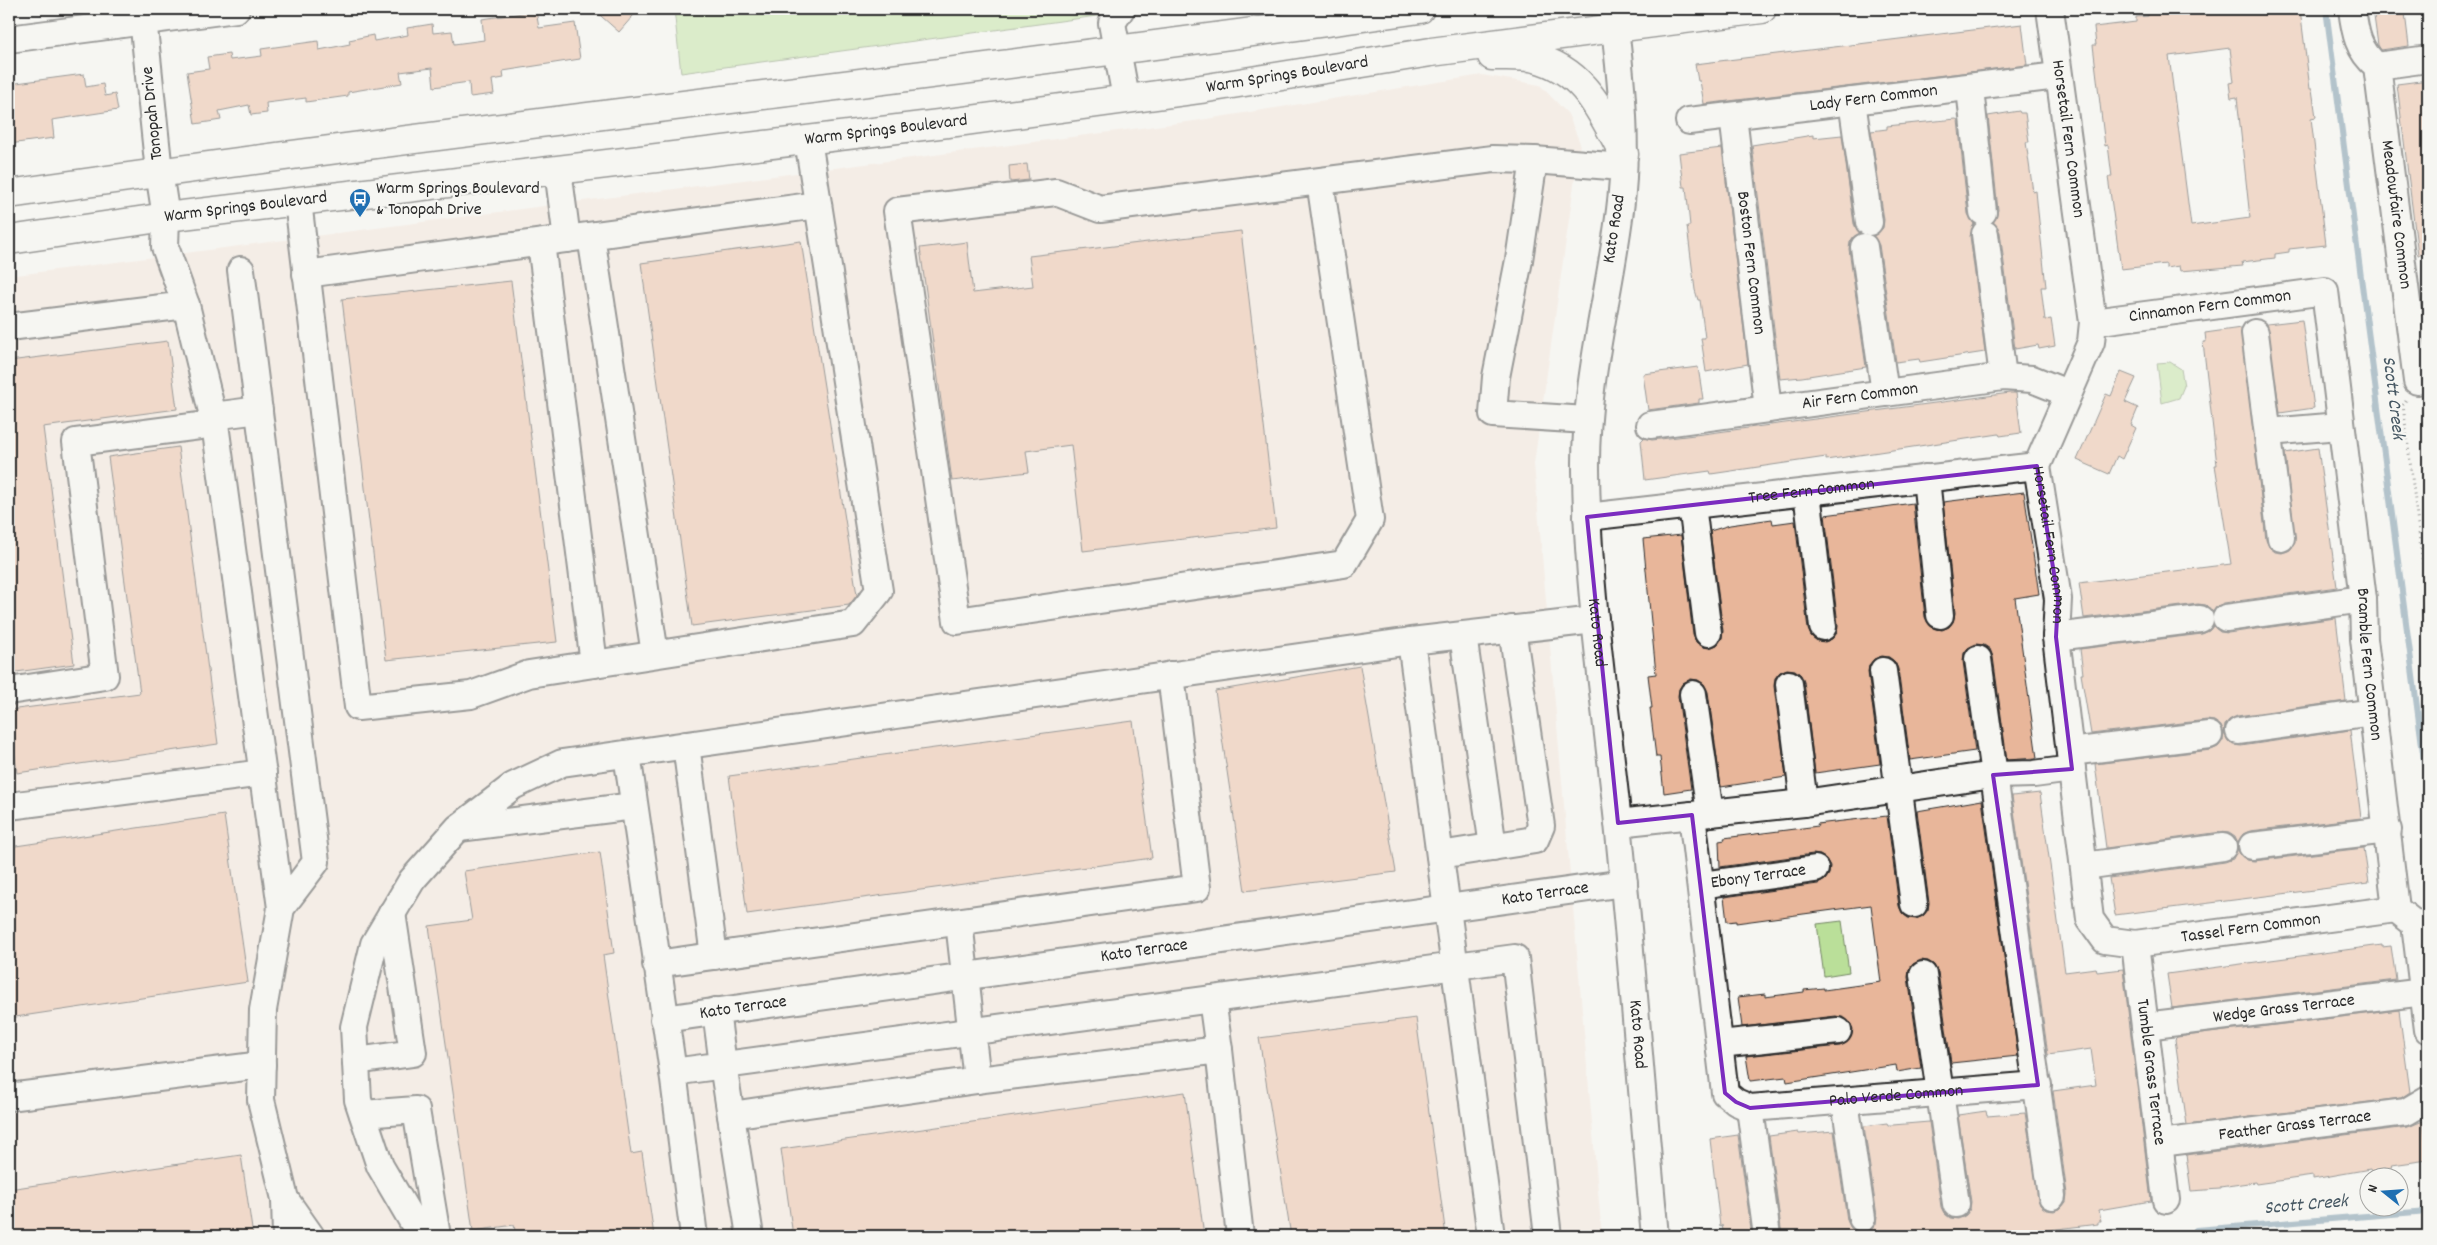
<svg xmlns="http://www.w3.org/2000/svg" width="2437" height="1245" font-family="Dekko,sans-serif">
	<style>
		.built { fill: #f2e3d8 }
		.green { fill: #badf99; stroke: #728562 }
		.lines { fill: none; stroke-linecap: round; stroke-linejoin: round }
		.stream { stroke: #63869c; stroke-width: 6 }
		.building { fill: #e8b69a; stroke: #2b2b2b; fill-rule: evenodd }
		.minor-casing { stroke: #2b2b2b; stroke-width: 30 }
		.major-casing { stroke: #2b2b2b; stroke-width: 31 }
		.path { stroke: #2b2b2b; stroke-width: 3; stroke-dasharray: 1 4; stroke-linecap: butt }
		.minor { stroke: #f6f6f2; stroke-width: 26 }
		.major { stroke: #f6f6f2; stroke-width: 28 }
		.marked { fill: none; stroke: #7b2cbf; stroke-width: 4; stroke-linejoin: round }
		.labels { text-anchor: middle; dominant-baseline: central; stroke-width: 4.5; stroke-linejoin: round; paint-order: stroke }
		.street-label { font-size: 18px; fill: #2b2b2b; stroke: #f6f6f2 }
		.poi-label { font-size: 18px; fill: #2b2b2b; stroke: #f6f6f2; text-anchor: start }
		.water-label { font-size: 19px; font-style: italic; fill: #475863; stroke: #f6f6f2 }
	</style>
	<rect width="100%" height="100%" fill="#f6f6f2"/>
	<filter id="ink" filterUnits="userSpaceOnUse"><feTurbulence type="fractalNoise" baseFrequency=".02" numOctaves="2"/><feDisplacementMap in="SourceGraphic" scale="10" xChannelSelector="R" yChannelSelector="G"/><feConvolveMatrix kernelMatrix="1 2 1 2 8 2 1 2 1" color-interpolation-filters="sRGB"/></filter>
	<g filter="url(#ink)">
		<path class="built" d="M1482 75 1540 85 1568 114 1580 143 1534 464 1602 1236H9V276L1194 121Z"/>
		<g class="green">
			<path d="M674 9H1148L681 73Z"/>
			<path d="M2170 362 2181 369 2184 386 2179 398 2162 403 2157 363Z"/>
			<path d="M1842 921 1849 972 1824 976 1817 924Z"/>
		</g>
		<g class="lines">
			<g class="stream">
				<path d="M2326 9 2428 791"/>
				<path d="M2189 1236 2196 1230 2428 1211"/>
			</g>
		</g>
		<g class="building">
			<path d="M593 9H639L619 32Z"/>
			<path d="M2163 9H2300L2310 89H2312L2316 117 2311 118 2326 245 2289 249V252L2275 254V258L2242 262 2243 266 2180 271 2179 266 2166 268V264L2121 269 2108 177H2112L2108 145 2105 146 2093 45H2096L2094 27 2136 22V17L2148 16V11ZM2230 48 2234 82 2229 83 2231 98 2237 97 2250 218 2191 226 2169 56Z"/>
			<path d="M2373 9H2401V14L2405 13 2409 46 2381 50 2378 45Z"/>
			<path d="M536 11 539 28 575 23 580 59 503 71 504 78 492 80 494 94 470 97 469 82 434 87 432 68 400 72 402 83 348 92V96L306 102V98L266 103 267 113 251 115 249 105 219 111 221 120 195 124 187 72 209 69 207 57 229 54 230 60 262 56 261 49 318 41 319 50 350 44 349 40 373 35 374 41 408 35 407 28 432 24 433 33 452 31 454 44 484 40 482 19Z"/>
			<path d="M2022 24 2027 65 1704 104 1700 81H1698L1695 64Z"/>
			<path d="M84 74 86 87 103 84 105 96 115 94 118 110 52 120 54 138 9 144V84Z"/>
			<path d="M2428 80V254L2418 255 2397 84Z"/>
			<path d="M2019 111 2020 113H2025L2029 142H2026L2033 192 2036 191 2038 212 2046 287H2041L2045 320 2051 319 2055 346 2039 349 2038 345 2015 349 2000 232 1993 222 1998 210 1988 116Z"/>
			<path d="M1956 119 1958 120 1968 214 1974 224 1970 236 1985 352 1920 362 1919 359 1896 362 1879 245 1873 236 1883 228 1884 220 1871 131 1887 129V126Z"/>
			<path d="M1813 135V138L1842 135 1854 224 1860 233 1850 241 1849 249 1866 367 1802 377 1780 379 1752 145Z"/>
			<path d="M1722 148 1748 364 1706 372 1701 338H1705L1700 300H1698L1695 290 1687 226H1690L1686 187H1683L1679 153Z"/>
			<path d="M1027 164 1029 180 1010 182 1009 166Z"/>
			<path d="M1241 231 1276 528 1083 551 1071 445 1026 451 1029 472 952 481 920 248 967 242 973 293 1033 286 1029 256Z"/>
			<path d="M801 241 857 595 849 605 692 626 641 263Z"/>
			<path d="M511 281 557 642 386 660 342 299Z"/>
			<path d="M2302 320 2314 408 2280 413 2267 324Z"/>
			<path d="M2241 328 2266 540 2269 547 2275 552 2282 553 2290 550 2295 543 2285 453 2318 448 2337 587 2224 603 2217 606 2213 612 2206 605 2198 604 2084 618 2079 583 2231 564 2215 465H2217L2203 342H2206L2205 333Z"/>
			<path d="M168 341 177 409 43 427 74 664 9 673V361Z"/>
			<path d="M1698 367 1703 399H1699V403L1648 410 1643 374Z"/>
			<path d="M2121 372 2136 378 2125 402 2138 408 2131 425 2136 428 2122 459 2117 456 2109 474 2077 460 2106 394 2111 396Z"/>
			<path d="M2010 393H2016L2021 433 2000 436 1999 434 1826 460V457L1711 474 1710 471 1645 480 1641 441 1644 438 1652 440 1703 434Z"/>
			<path d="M178 447 218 744 17 773 9 710 140 693 108 457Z"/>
			<path d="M2024 492 2039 594 2015 598 2037 758 2007 760 1993 657 1990 649 1984 645 1976 644 1968 648 1964 653 1963 661 1975 751 1910 760 1898 669 1895 662 1889 657 1882 656 1874 659 1869 665 1868 672 1880 764 1815 773 1804 682 1801 675 1795 670 1787 669 1780 672 1775 678 1774 686 1786 777 1721 787 1708 692 1704 684 1698 680 1691 679 1683 683 1679 689 1678 696 1691 789 1664 793 1660 757H1656L1650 708H1652L1648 675 1656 674 1643 539 1681 535 1693 635 1696 642 1703 647 1709 648 1717 645 1722 638 1723 631 1710 531 1730 525 1772 519 1773 524 1795 521 1808 629 1811 636 1817 641 1825 642 1832 639 1837 633 1838 625 1825 515 1913 503 1925 617 1928 623 1933 628 1942 630 1949 627 1953 622 1955 613 1943 502Z"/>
			<path d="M2336 618 2346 701 2237 716 2229 720 2225 725 2224 733 2228 741 2233 745 2241 746 2350 730 2361 818 2250 831 2243 834 2238 844 2235 837 2229 833 2221 832 2106 848 2095 764 2211 750 2218 747 2223 740 2224 734 2221 726 2214 721 2207 720 2091 734 2081 674H2083L2080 649 2202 634 2209 631 2213 626 2220 632 2228 633Z"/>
			<path d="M1360 666 1396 872 1245 891 1215 691Z"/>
			<path d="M1133 721 1152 858 747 914 729 776Z"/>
			<path d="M2040 793 2065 972 2096 968 2097 972 2123 969 2151 1201 2099 1210 2101 1221H2098V1224L2017 1234V1232H2011L1980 1236H1782L1769 1136 1798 1132 1799 1134 1834 1131 1847 1220 1851 1228 1857 1232 1865 1233 1872 1229 1876 1224 1877 1216 1864 1126 1887 1123 1888 1125H1893L1929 1122 1941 1207 1944 1213 1950 1218 1958 1219 1966 1215 1970 1209 1971 1202 1958 1115 1986 1111 1987 1116 2025 1113 2040 1205 2046 1210 2054 1211 2061 1208 2066 1202 2067 1194 2053 1091 2096 1085 2091 1049 2048 1055 2012 796Z"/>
			<path d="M1982 800 2018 1056 1951 1063 1938 973 1934 965 1928 961 1921 960 1913 964 1909 970 1908 977 1921 1068 1897 1072 1896 1065 1787 1082 1786 1077 1750 1081 1746 1056 1840 1046 1846 1043 1851 1037 1853 1029 1850 1023 1844 1018 1836 1016 1742 1027 1738 997 1765 994V997L1804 992V990L1824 988V990L1881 982 1871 905 1736 923V921L1727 922 1724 897 1818 884 1825 880 1829 874 1830 866 1826 859 1820 855 1813 854 1720 867 1719 841 1725 840 1724 838 1818 826 1817 824 1887 816 1899 906 1902 913 1908 918 1916 919 1923 916 1928 910 1929 903 1917 811Z"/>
			<path d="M224 815 248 982 9 1018V847Z"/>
			<path d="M2364 848 2369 883 2115 915 2109 878 2225 862 2233 859 2237 849 2246 860 2254 861Z"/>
			<path d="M600 852 614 953 603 955 631 1154 642 1152 654 1236H516L514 1225 473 1231 429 926 472 920 464 871Z"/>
			<path d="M2382 945V947L2391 946 2396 980 2172 1008 2167 974Z"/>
			<path d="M2399 1010 2410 1092 2401 1098 2187 1125 2175 1039 2177 1037Z"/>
			<path d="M1416 1018 1446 1236H1291L1259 1038Z"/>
			<path d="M1185 1092 1204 1236H793L781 1149Z"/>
			<path d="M2423 1121 2428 1160 2392 1165 2393 1168 2371 1171 2370 1169 2313 1179V1176L2256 1184 2255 1182 2220 1187V1189L2191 1191 2186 1155 2408 1127Z"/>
			<path d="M1738 1135 1752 1236H1724L1722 1225 1720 1226 1710 1139Z"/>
			<path d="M241 1155 253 1236H9V1189Z"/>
		</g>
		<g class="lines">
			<g class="minor-casing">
				<g id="minor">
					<path d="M1121 9 1112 23 1126 98"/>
					<path id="s1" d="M2050 9 2093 322 2091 342 2037 466 2058 599 2056 637 2090 919 2105 940 2135 944 2396 909"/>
					<path id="s2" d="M2352 9C2355 32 2358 51 2377 66L2417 381 2428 379"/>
					<path id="s3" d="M1615 28C1622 88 1628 150 1620 210 1609 299 1585 379 1586 470 1587 588 1606 706 1618 823 1632 960 1642 1098 1655 1236"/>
					<path d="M9 39 236 9"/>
					<path d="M2377 66 2428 59"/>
					<path d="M1970 88 1983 212"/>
					<path d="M1852 101 1869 222"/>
					<path id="s4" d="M1733 116 1768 409"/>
					<path id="s5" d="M1689 121 2057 76"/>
					<path d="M558 170 567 239"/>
					<path d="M1320 181 1370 520 1344 564 957 621 897 211 1056 192 1100 209 1493 159 1534 160"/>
					<path d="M298 201 358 707 471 695 529 674 853 624 879 591 808 140"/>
					<path d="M1985 234 2003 377"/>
					<path d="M591 236 655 654"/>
					<path d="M541 243 594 664"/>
					<path d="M1864 247 1885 393"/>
					<path d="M241 270 316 862 281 908 263 1010 261 1100 285 1199 311 1236"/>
					<path d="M306 274 818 205"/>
					<path d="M186 305 215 424 281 908"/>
					<path id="s6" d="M2093 322 2325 291 2363 599 2364 639 2396 909 2415 924 2428 1030"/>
					<path d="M9 327 186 305 165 247 166 217 159 172 142 9"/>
					<path d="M2255 333 2281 538"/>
					<path d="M213 416 259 410"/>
					<path d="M1587 420 1493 414 1496 377 1519 260 1534 160 1623 167"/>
					<path id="s7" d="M1650 425 2003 377 2032 379 2067 393"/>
					<path d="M2268 432 2340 426"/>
					<path d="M1926 478 1940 615"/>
					<path d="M1807 492 1823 627"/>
					<path d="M1692 505 1708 633"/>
					<path id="s8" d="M1587 517 2037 466"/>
					<path d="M2226 618 2363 599"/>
					<path d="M1463 635 1493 847"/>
					<path d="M2056 637 2200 619"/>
					<path d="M1411 641 1491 1236"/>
					<path d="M1978 659 2052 1196"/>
					<path d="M1883 671 1914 904"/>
					<path d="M1789 684 1804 803"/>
					<path d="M9 691 105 676 76 442 215 424"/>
					<path d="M1693 694 1710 813"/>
					<path d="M2239 731 2373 712"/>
					<path d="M686 745 714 956"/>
					<path d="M2070 752 2209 735"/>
					<path d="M627 754 673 1072"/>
					<path d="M9 806 263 773"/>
					<path id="s9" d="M1692 815 1725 1093 1736 1102 1750 1108 2038 1085"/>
					<path d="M1618 823 1804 803 1993 775 2034 774 2072 769"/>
					<path d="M459 828 634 806"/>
					<path d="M2252 846 2388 830"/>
					<path d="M1440 855 1535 840 1541 826 1512 629"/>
					<path d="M2084 866 2223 847"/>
					<path id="s10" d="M1701 885 1815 869"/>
					<path d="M959 922 977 1080"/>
					<path id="s11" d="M2135 944 2166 1200"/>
					<path d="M656 964 1197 888 1171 675"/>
					<path d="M1923 975 1956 1204"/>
					<path d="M1212 999 1219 1050"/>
					<path d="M716 1011 723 1065 750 1236"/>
					<path id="s12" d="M664 1019 1624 883"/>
					<path id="s13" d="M2145 1026 2424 992"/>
					<path d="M1720 1044 1838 1031"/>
					<path d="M356 1061 413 1053 392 913"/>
					<path d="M9 1097 262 1065"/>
					<path d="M1845 1101 1862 1218"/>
					<path d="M1750 1108 1767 1236"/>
					<path d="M363 1114 416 1110 437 1236"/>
					<path d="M731 1115 977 1080 1219 1050 1240 1236"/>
					<path id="s14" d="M2160 1143 2406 1112 2428 1099"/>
					<path d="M285 1199 286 1236"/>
					<path d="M425 1236 414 1224 380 1166 358 1100 354 1027 374 944 412 880 458 828 513 786 562 763 1411 641 1595 620"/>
					<path d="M694 1236 673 1072 1515 958 1548 1236"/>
				</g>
			</g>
			<g class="major-casing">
				<g id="major">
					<path d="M1492 56C1506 56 1522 55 1535 58 1586 71 1601 113 1624 154"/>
					<path d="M9 194C478 126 951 76 1420 9"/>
					<path id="s15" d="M9 240 166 217 964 121 1201 89 1431 52 1762 9"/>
				</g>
			</g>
			<path class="path" d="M2406 400 2403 405 2428 605"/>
			<use href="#minor" class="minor"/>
			<use href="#major" class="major"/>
		</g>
	</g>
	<path d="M0 0H2437V1245H0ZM2037 466 2058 599 2056 637 2072 769 1993 775 2038 1085 1750 1108 1736 1102 1725 1093 1692 815 1618 823 1587 517Z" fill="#f6f6f2" fill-opacity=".55" fill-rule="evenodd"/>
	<path class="marked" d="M2037 466 2058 599 2056 637 2072 769 1993 775 2038 1085 1750 1108 1736 1102 1725 1093 1692 815 1618 823 1587 517Z"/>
	<defs>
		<g id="bus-pin" transform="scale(1.125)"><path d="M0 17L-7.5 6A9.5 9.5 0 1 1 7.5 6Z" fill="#1f6fb2" stroke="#f6f6f2"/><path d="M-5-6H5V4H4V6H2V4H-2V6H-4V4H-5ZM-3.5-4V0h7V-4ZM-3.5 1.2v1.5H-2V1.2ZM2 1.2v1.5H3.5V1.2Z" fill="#fff"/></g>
	</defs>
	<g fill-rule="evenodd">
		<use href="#bus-pin" x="360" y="199"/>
	</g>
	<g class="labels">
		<g class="street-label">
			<text stroke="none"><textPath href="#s15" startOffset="1289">Warm Springs Boulevard</textPath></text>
			<text stroke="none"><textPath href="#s5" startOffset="186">Lady Fern Common</textPath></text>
			<text transform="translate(153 113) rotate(-96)">Tonopah Drive</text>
			<text stroke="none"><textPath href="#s15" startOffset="884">Warm Springs Boulevard</textPath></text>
			<text stroke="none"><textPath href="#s1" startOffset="131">Horsetail Fern Common</textPath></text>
			<text stroke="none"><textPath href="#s15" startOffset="239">Warm Springs Boulevard</textPath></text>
			<text stroke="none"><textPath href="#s2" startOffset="214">Meadowfaire Common</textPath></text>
			<text transform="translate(1615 229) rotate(-81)">Kato Road</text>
			<text stroke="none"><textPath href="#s4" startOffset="148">Boston Fern Common</textPath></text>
			<text stroke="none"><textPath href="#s6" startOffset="118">Cinnamon Fern Common</textPath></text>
			<text stroke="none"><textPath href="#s7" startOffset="212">Air Fern Common</textPath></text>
			<text stroke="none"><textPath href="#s8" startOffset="226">Tree Fern Common</textPath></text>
			<text stroke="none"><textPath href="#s1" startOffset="551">Horsetail Fern Common</textPath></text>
			<text stroke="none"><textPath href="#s3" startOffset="608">Kato Road</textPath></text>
			<text stroke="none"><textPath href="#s6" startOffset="610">Bramble Fern Common</textPath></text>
			<text stroke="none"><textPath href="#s10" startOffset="58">Ebony Terrace</textPath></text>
			<text stroke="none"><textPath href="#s12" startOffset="890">Kato Terrace</textPath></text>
			<text stroke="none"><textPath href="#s1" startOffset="1101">Tassel Fern Common</textPath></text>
			<text stroke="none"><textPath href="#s12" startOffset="485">Kato Terrace</textPath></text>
			<text stroke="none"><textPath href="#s12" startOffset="80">Kato Terrace</textPath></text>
			<text stroke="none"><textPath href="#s13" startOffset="140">Wedge Grass Terrace</textPath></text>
			<text stroke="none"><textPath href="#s3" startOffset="1012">Kato Road</textPath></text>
			<text stroke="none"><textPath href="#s11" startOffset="129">Tumble Grass Terrace</textPath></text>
			<text stroke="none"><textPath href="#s9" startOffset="456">Palo Verde Common</textPath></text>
			<text stroke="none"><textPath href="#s14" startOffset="136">Feather Grass Terrace</textPath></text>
		</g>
		<g class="poi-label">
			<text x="376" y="189">Warm Springs Boulevard<tspan x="376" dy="21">&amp; Tonopah Drive</tspan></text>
		</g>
		<g class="water-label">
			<text transform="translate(2392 398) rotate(83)">Scott Creek</text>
			<text transform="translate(2306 1206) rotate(-5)">Scott Creek</text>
		</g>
	</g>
	<rect width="2437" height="1245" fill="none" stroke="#f6f6f2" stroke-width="30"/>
	<rect x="15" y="15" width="2407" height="1215" fill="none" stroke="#2b2b2b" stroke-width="2" filter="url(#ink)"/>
	<g transform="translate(2384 1192) rotate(287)"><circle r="24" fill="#f6f6f2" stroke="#a5a5a2"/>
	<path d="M0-4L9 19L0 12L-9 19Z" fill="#1f6fb2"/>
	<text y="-8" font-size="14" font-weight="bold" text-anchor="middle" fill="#2b2b2b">N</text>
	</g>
</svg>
